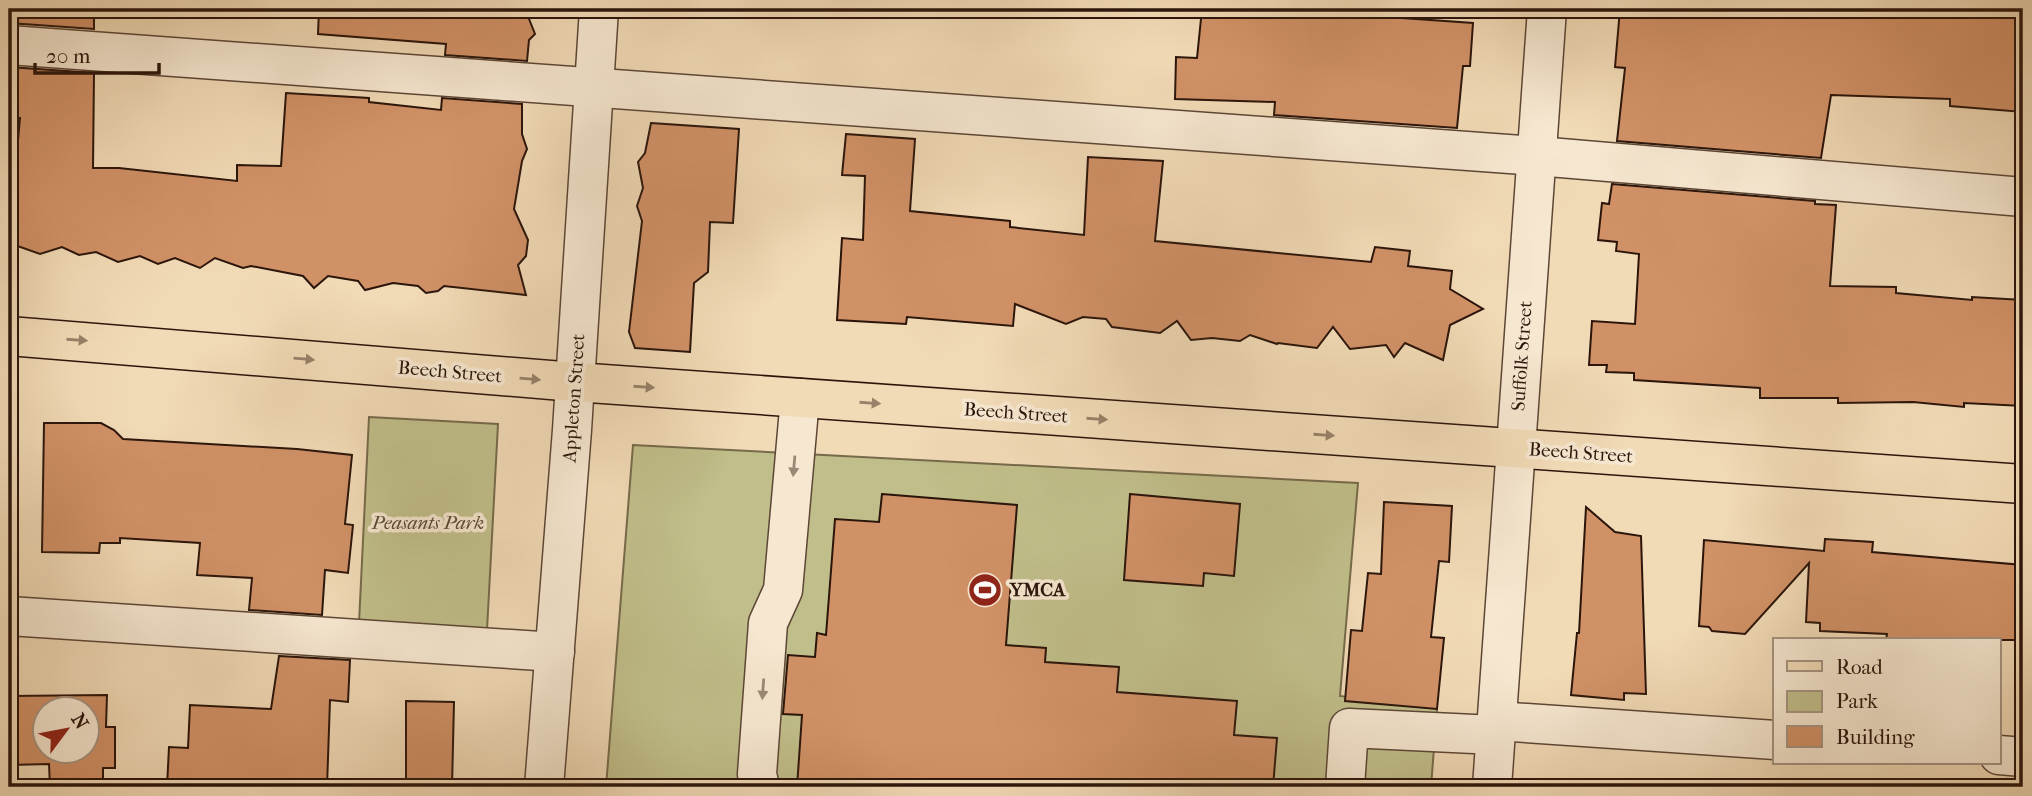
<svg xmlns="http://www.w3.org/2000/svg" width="2032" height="796" font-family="'IM FELL French Canon',serif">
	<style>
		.green { fill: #c0be8a; stroke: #766a4a; stroke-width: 2 }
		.building { fill: #d19167; stroke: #2b150b; stroke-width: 2; fill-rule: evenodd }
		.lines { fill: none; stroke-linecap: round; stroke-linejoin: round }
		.minor-casing { stroke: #5c4636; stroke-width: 41 }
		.major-casing { stroke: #2b150b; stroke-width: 41 }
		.minor { stroke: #f6e7d0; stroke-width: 38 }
		.major { stroke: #f1dab6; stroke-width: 38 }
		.oneway { fill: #988169 }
		.oneway2 { fill: #9b8877 }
		.labels { text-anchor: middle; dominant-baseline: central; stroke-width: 7; stroke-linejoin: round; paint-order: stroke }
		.street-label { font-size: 19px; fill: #2b150b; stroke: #f6e7d0 }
		.park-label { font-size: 19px; font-style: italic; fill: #584831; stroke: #f6e7d0 }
		.poi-label { font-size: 19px; font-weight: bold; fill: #2b150b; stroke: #f6e7d0; text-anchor: start }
	</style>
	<rect width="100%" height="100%" fill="#f1dab6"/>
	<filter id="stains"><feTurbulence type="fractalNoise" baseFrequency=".00286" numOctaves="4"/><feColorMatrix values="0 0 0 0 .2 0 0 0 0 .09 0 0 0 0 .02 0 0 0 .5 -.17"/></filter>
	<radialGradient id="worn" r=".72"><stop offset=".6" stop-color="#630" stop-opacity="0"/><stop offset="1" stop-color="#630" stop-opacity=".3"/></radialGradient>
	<g class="green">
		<path d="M369 417 498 424 487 630 359 623Z"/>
		<path d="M633 445 1358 483 1340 696 1437 709 1431 787H606Z"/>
	</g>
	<g class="building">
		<path d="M9 9H94V29L9 23Z"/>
		<path d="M319 9H525L535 34 529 40 527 61 445 55 446 44 318 34Z"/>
		<path d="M1202 9H1375L1374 16 1473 23 1470 66H1463L1457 128 1274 115 1275 102 1175 99 1176 57 1197 58Z"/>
		<path d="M1620 9H2023V112L1950 106V99L1831 95 1821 158 1617 141 1625 68 1615 67Z"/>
		<path d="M9 67 94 73 93 168H119L237 181V165L281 166 286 93 369 98V102L441 110 442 98 522 104V134L527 149 522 161 514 209 528 240 526 256 518 265 526 295 444 286 438 291 426 293 418 286 393 283 365 290 358 281 328 276 314 288 303 276 251 266 243 268 215 258 200 268 175 258 158 264 140 256 118 262 96 252 79 255 62 247 40 254 9 243V194L13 195 20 118H9Z"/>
		<path d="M651 123 739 129 733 223 710 222 708 272 694 283 690 352 635 348 629 332 642 221 637 206 643 188 638 162 645 153Z"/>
		<path d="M846 134 915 139 910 211 1010 221V227L1084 235 1088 157 1163 161 1155 241 1371 262 1375 247 1410 251 1408 266 1452 271 1450 289 1483 309 1450 325 1443 360 1405 343 1394 357 1386 345 1350 349 1333 327 1317 348 1278 343 1277 344 1250 335 1240 341 1212 338 1191 340 1177 321 1160 333 1112 327 1106 319 1083 317 1066 324 1015 304 1013 326 907 317 906 324 837 320 842 238 863 240 865 176 842 175Z"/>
		<path d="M1612 184 1815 201V204L1836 205 1830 286 1896 287V293L1972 300V297L2023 300V406L1964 403V407L1913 402 1838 403V398H1760V388L1634 380V373L1606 372 1607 365H1589L1592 321 1635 324 1639 254 1616 251 1617 242 1598 240 1602 203 1609 204Z"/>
		<path d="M44 423H101L114 430 123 439 297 449 352 455 345 524 353 525 348 573 325 570 322 615 249 610 252 578 197 575 200 543 120 538V543H100L99 553 42 552Z"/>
		<path d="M882 494 1017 505 1006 645 1046 648 1045 662 1119 667 1117 692 1237 701 1234 735 1277 738 1273 787H797L802 715 783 714 788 655 815 657 817 633 826 635 835 519 879 522Z"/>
		<path d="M1130 494 1240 504 1234 576 1204 573 1203 586 1124 580Z"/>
		<path d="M1384 502 1452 506 1449 562 1439 561 1431 637 1444 638 1437 709 1345 701 1351 630 1362 631 1368 573 1381 574Z"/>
		<path d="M1586 507 1615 532 1641 536 1646 694 1624 693V700L1571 695 1577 633H1579Z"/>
		<path d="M1825 539 1873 542 1872 552 2023 565V640H1886L1887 634 1820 631V623L1806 622 1809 563 1745 634 1712 631 1709 627 1699 626 1704 540 1824 551Z"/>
		<path d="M279 656 350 660 348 702 330 700 327 787H167L169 747 188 748 190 705 271 709Z"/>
		<path d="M107 695 106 727H115V768H103V787H50L49 764 9 765V696ZM46 709H88V751H46Z"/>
		<path d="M406 701 454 702 452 787H406Z"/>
	</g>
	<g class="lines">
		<g class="minor-casing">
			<g id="minor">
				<path d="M9 45 1537 156 2023 197"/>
				<path d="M9 616 555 652"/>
				<path d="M1496 721 1775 740"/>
				<path d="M1999 755 2023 757"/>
				<path d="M544 787 572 430 599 9"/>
				<path d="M760 787 757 774 768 623 783 590 800 398"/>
				<path d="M1345 787 1349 728 1495 735"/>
				<path d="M1492 787 1547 9"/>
			</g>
		</g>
		<g class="major-casing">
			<path id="major" d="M9 336 575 382 2023 484"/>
		</g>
		<use href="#minor" class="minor"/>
		<use href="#major" class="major"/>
	</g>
	<defs><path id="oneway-solid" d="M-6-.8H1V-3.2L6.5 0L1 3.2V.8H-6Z" transform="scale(1.75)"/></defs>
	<g class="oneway">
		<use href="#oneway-solid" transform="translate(77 340) rotate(4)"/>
		<use href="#oneway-solid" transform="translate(304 359) rotate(5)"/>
		<use href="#oneway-solid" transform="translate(530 379) rotate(5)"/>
		<use href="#oneway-solid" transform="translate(644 387) rotate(4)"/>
		<use href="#oneway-solid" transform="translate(870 403) rotate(4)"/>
		<use href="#oneway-solid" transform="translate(1097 419) rotate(4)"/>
		<use href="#oneway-solid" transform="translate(1324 435) rotate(4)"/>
	</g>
	<g class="oneway2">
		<use href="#oneway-solid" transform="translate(794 466) rotate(95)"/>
		<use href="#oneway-solid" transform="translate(763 689) rotate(94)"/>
	</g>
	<defs>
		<g id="stadium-disc" transform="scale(1.75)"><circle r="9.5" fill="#8f2418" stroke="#f6e7d0"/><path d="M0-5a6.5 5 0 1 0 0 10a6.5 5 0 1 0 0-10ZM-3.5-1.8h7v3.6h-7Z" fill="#fff"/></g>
	</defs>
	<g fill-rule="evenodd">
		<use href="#stadium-disc" x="985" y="590"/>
	</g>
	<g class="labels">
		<g class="street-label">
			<text transform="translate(1522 356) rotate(-86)">Suffolk Street</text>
			<text transform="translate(450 372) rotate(5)">Beech Street</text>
			<text transform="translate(574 398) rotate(-86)">Appleton Street</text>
			<text transform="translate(1016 413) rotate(4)">Beech Street</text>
			<text transform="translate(1581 453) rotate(4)">Beech Street</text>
		</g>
		<g class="park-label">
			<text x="428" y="523">Peasants Park</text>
		</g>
		<g class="poi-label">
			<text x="1010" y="590">YMCA</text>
		</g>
	</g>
	<rect width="2032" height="796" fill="none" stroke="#f1dab6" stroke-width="35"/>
	<rect x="10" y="10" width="2011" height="775" fill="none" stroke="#2b150b" stroke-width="3.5"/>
	<rect x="18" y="18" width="1997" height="761" fill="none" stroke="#2b150b" stroke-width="2"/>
	<rect x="1773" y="638" width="228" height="126" fill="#f6e7d0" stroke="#a59381" stroke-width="2"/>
	<rect x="1787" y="661" width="35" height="10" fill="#f1dab6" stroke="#a59381" stroke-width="2"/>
	<text x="1836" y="674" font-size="21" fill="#2b150b">Road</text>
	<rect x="1787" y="691" width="35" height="21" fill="#c0be8a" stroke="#a59381" stroke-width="2"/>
	<text x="1836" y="708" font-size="21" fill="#2b150b">Park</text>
	<rect x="1787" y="726" width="35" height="21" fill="#d19167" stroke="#a59381" stroke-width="2"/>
	<text x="1836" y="744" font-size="21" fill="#2b150b">Building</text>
	<g transform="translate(66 730) rotate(58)"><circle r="33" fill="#f6e7d0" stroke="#a59381" stroke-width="2"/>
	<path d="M0-5L12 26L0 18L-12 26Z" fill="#8f2418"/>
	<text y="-10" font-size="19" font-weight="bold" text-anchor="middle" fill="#2b150b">N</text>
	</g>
	<path d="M35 63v10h124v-10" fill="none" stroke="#2b150b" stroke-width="3.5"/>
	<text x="46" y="63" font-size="21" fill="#2b150b" stroke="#f6e7d0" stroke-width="5" paint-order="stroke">20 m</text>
	<rect width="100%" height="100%" filter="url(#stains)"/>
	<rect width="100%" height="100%" fill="url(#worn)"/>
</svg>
